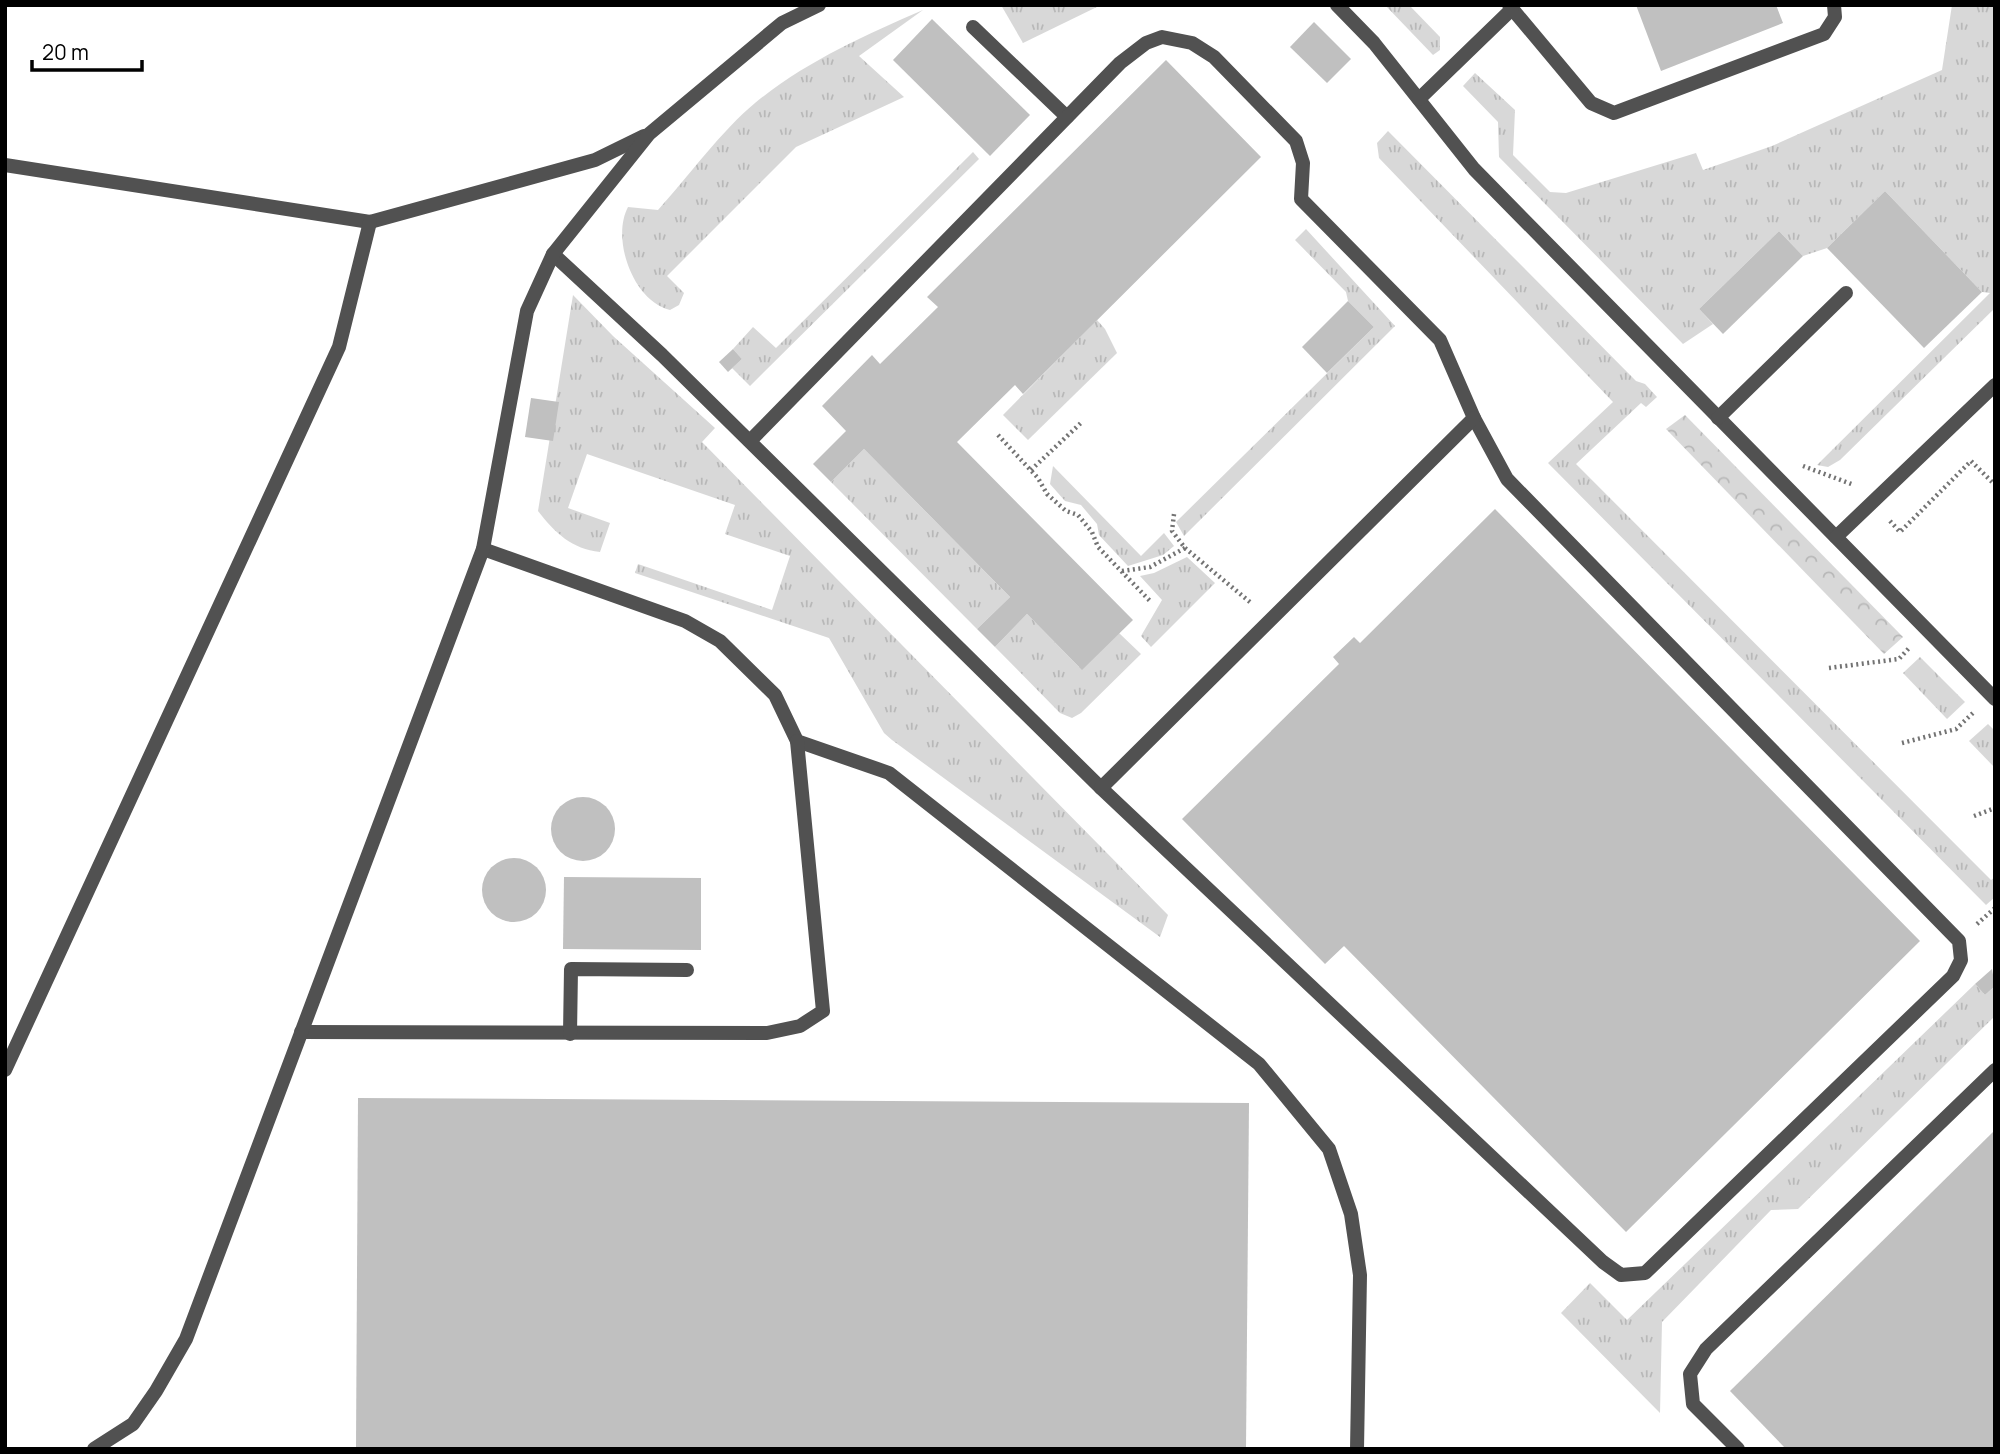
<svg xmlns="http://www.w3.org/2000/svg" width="2000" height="1454" font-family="Manrope,sans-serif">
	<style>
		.grass { fill: url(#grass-tufts) }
		.forest { fill: url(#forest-crowns) }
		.building { fill: #c0c0c0 }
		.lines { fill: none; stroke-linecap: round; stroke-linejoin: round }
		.path { stroke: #737373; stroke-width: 4.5; stroke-dasharray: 2 3.5; stroke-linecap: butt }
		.service { stroke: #515151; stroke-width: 14 }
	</style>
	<defs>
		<pattern id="grass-tufts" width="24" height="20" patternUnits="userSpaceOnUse" patternTransform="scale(1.75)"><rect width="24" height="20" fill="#d8d8d8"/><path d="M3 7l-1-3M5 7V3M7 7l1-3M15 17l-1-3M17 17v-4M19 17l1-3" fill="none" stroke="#b8b8b8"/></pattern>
		<pattern id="forest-crowns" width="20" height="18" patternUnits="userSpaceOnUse" patternTransform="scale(1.75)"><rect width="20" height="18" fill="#d8d8d8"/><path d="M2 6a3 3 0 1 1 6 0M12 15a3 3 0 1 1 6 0" fill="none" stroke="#b8b8b8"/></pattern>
	</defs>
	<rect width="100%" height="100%" fill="#fff"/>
	<g class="grass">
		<path d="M1001 5H1101L1023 43Z"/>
		<path d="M1385 5H1409L1440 37V50L1433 55Z"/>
		<path d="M1952 5H1995V308L1840 460 1828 467 1817 465 1990 293 1982 292 1885 191 1827 248 1803 256 1779 231 1699 309 1713 324 1683 344 1499 157 1498 122 1463 86 1475 73 1515 110 1513 155 1550 192 1566 193 1696 153 1703 170 1772 146 1942 70Z"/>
		<path d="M923 10 859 56 904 97 796 147 667 276 684 293 679 305 670 310C633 301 611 239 628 207L658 210C687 178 723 129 755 103 805 62 865 35 923 10Z"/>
		<path d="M1388 131 1636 381 1645 384 1657 397 1646 407 1641 403 1576 464 1991 880 1995 877V897L1986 905 1548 463 1613 402 1379 158 1377 143Z"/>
		<path d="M973 152 979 159 750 386 732 368 742 359 733 349 753 327 776 348Z"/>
		<path d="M1306 229 1395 326 1184 536 1176 522 1374 327 1348 301 1346 292 1295 240Z"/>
		<path d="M573 295 613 336 715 428 702 442 1168 915 1160 937 892 740 884 733 829 638 635 573 638 564 772 610 790 556 725 534 735 505 587 454 568 508 610 523 600 552C572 549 555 533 538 511Z"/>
		<path d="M1097 320 1105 329 1117 353 1028 440 1003 415Z"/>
		<path d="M864 449 1010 597 977 629 831 482Z"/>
		<path d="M1053 466 1141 556 1164 533 1174 546 1163 555 1128 566 1099 535 1097 524 1081 505 1065 501 1050 484Z"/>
		<path d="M1187 557 1215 583 1151 647 1141 636 1162 600 1140 576 1154 573Z"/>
		<path d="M1027 614 1079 667 1119 633 1141 654 1081 713 1072 718 1060 713 995 647Z"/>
		<path d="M1920 657 1965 702 1947 719 1903 673Z"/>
		<path d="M1988 724 1995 731V768L1969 741Z"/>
		<path d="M1975 984 1985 995 1995 986V1016L1798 1209 1771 1210 1662 1322 1660 1413 1561 1313 1590 1283 1627 1320Z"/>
	</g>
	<path class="forest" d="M1685 415 1903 637 1884 654 1666 429Z"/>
	<g class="building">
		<path d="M1636 5H1776L1783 23 1661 71Z"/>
		<path d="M932 19 1030 115 990 156 893 60Z"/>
		<path d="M1314 22 1351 59 1327 83 1290 47Z"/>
		<path d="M1166 60 1261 157 1023 394 1015 385 957 442 1133 620 1082 670 1027 614 995 647 977 629 1010 597 864 449 831 482 813 464 846 431 822 406 872 355 880 364 938 307 927 297Z"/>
		<path d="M1885 191 1982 292 1924 348 1827 248Z"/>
		<path d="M1779 231 1803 256 1723 334 1699 309Z"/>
		<path d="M1348 301 1374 327 1327 373 1302 347Z"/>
		<path d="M733 349 742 359 728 372 719 362Z"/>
		<path d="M531 398 559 402 553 441 525 437Z"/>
		<path d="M1495 509 1920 941 1626 1232 1344 946 1325 964 1182 819 1339 664 1333 657 1354 637 1360 643Z"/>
		<circle cx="583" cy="829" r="32"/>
		<circle cx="514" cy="890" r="32"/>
		<path d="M564 877 701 878V950L563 949Z"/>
		<path d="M1992 969 1995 986 1985 995 1975 984Z"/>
		<path d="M358 1098 1249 1103 1246 1449H356Z"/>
		<path d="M1995 1130V1449H1786L1730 1391Z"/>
	</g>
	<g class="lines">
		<g class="path">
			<path d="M998 435 1038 478 1047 494 1066 511 1078 515 1092 532 1098 547 1151 602"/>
			<path d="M1803 466 1854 485"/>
			<path d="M1031 470 1083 421"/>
			<path d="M1890 521 1900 532 1971 461 1995 485"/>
			<path d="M1185 548 1251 603"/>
			<path d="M1122 571 1150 567 1185 548 1172 531 1174 514"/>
			<path d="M1829 668 1899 659 1909 648"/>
			<path d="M1902 743 1956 729 1974 712"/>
			<path d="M1974 816 1995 808"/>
			<path d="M1977 924 1995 908"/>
		</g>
		<g class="service">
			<path d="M1337 5 1374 43 1474 169 1995 699"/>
			<path d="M1509 5 1591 103 1614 113 1824 34 1835 17 1834 5"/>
			<path d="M973 27 1067 117"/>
			<path d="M1419 99 1512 9"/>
			<path d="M5 165 370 222 595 160 644 136"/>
			<path d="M553 254 662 355 1101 788 1603 1262 1621 1275 1645 1273 1953 976 1961 960 1959 941 1507 479 1474 418 1440 340 1301 199 1303 163 1296 141 1214 57 1192 43 1162 37 1146 43 1120 63 750 441"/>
			<path d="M1718 418 1846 293"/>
			<path d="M1836 537 1995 385"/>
			<path d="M483 549 685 621 720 641 775 695 797 741 889 773 1259 1064 1329 1149 1351 1214 1360 1275 1357 1449"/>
			<path d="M1101 788 1474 418"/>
			<path d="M301 1032 767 1033 800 1026 823 1011 797 741"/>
			<path d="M570 1034 571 969 687 970"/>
			<path d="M5 1070 339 347 370 222"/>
			<path d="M94 1449 133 1424 156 1391 186 1339 483 549 527 311 553 254 649 134 782 23 819 5"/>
			<path d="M1738 1449 1693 1404 1690 1374 1706 1349 1995 1070"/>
		</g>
	</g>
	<rect width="2000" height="1454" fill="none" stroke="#000000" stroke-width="14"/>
	<path d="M32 60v10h110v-10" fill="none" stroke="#000000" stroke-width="3.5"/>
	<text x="42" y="60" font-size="21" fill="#000000" stroke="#ffffff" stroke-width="5" paint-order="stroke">20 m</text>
</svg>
